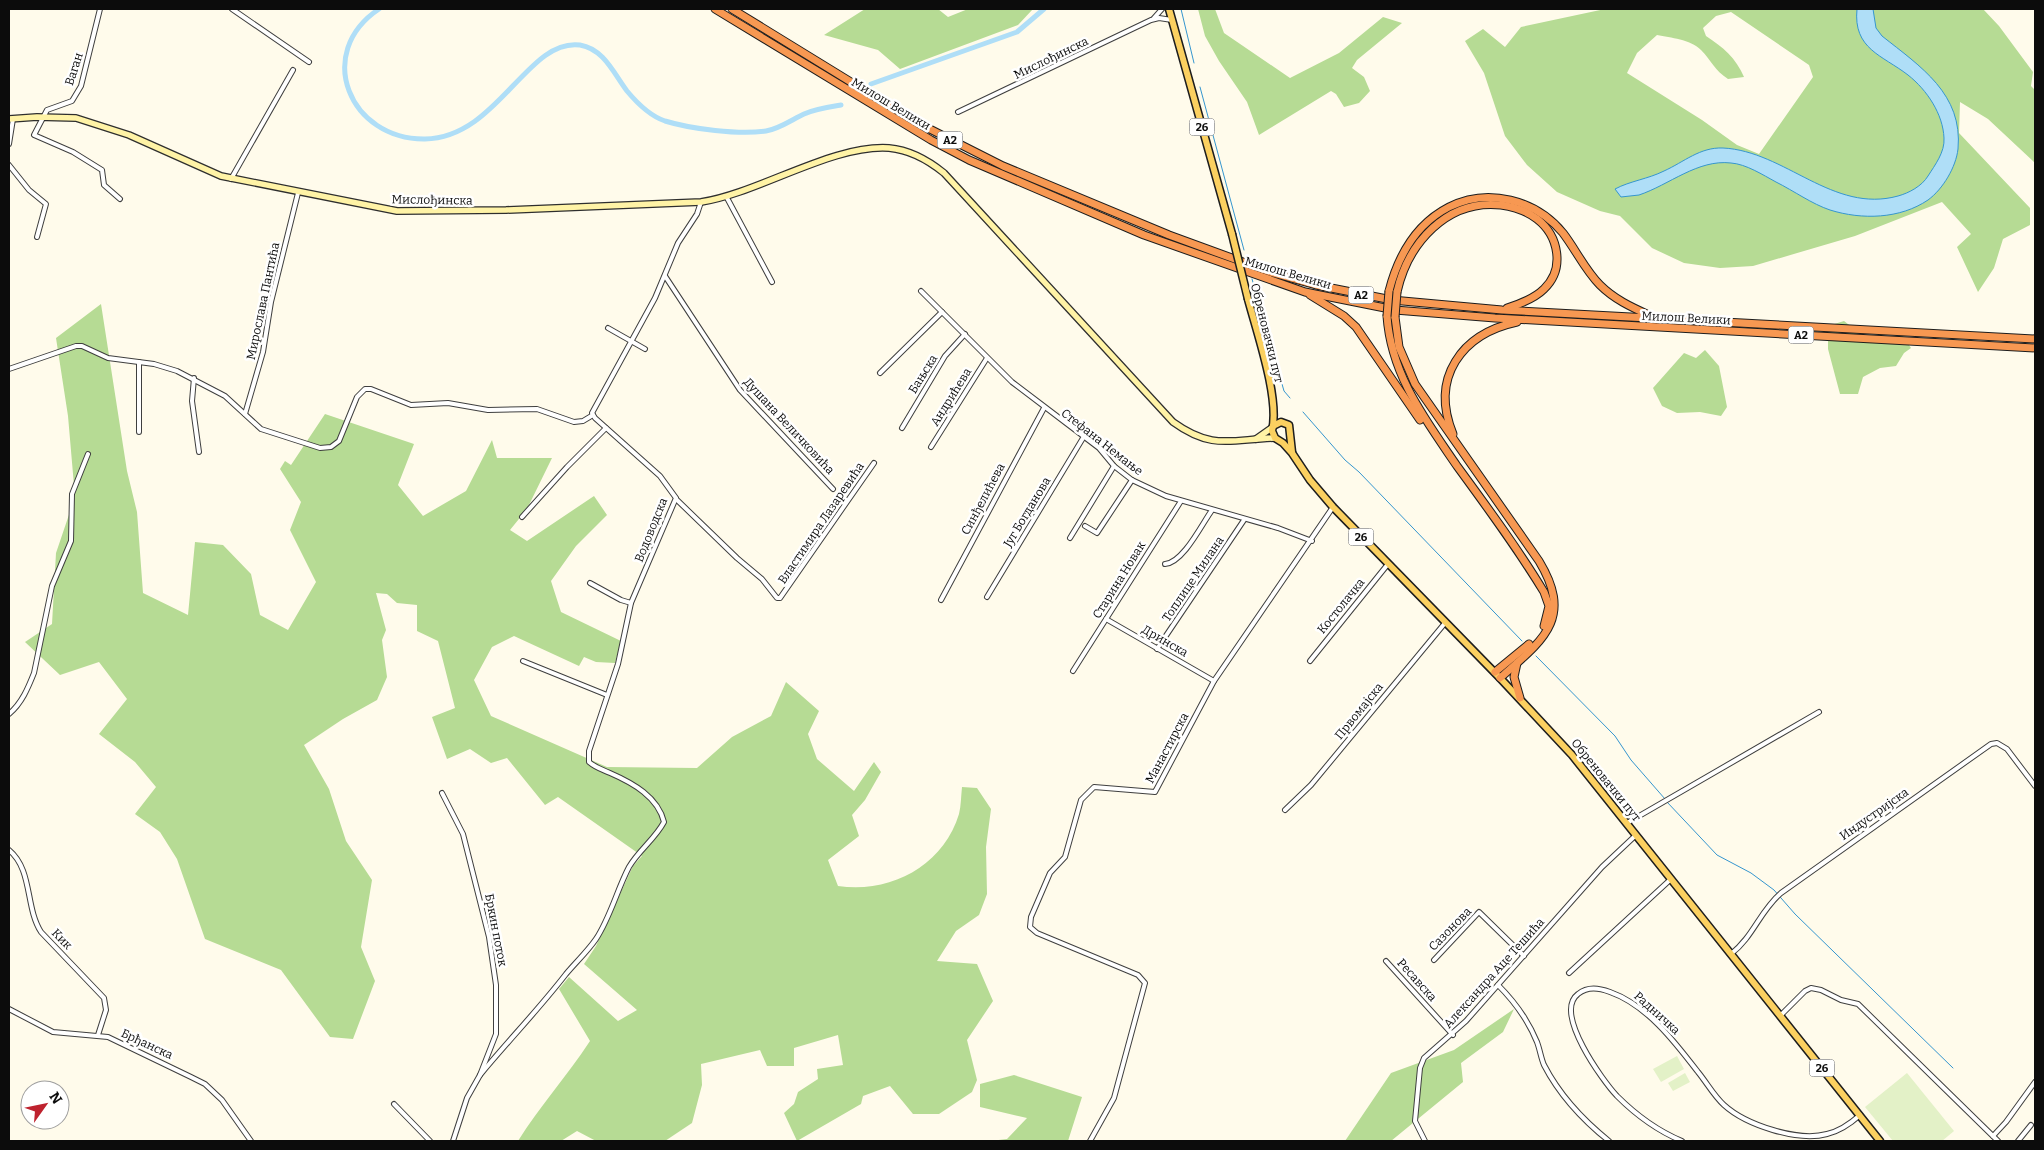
<svg xmlns="http://www.w3.org/2000/svg" width="2044" height="1150" font-family="Bitter,serif">
	<style>
		.forest { fill: #b6db94; fill-rule: evenodd }
		.pitch { fill: #e3f1c7 }
		.water { fill: #afdef7; stroke: #3596cf }
		.lines { fill: none; stroke-linecap: round; stroke-linejoin: round }
		.stream { stroke: #3596cf; stroke-width: 1 }
		.canal { stroke: #afdef7; stroke-width: 5 }
		.street-casing { stroke: #3f3f3f; stroke-width: 6 }
		.secondary-casing { stroke: #2e2e2e; stroke-width: 8 }
		.primary-casing { stroke: #1d1d1d; stroke-width: 9 }
		.highway-casing { stroke: #1d1d1d; stroke-width: 9 }
		.street { stroke: #fff; stroke-width: 4 }
		.secondary { stroke: #fff3a6; stroke-width: 5.5 }
		.primary { stroke: #fbd060; stroke-width: 6 }
		.highway { stroke: #f79852; stroke-width: 7 }
		.primary-bridge-casing { stroke: #1d1d1d; stroke-width: 9; stroke-linecap: butt }
		.highway-bridge-casing { stroke: #1d1d1d; stroke-width: 9; stroke-linecap: butt }
		.primary-bridge { stroke: #fbd060; stroke-width: 6 }
		.highway-bridge { stroke: #f79852; stroke-width: 7 }
		.labels { text-anchor: middle; dominant-baseline: central; stroke-width: 5; stroke-linejoin: round; paint-order: stroke }
		.shield { fill: #fff; stroke: #555; stroke-width: 1 }
		.shield-label { font-size: 11px; font-weight: bold; fill: #0c0c0c }
		.street-label { font-size: 12px; fill: #0c0c0c; stroke: #fff }
	</style>
	<rect width="100%" height="100%" fill="#fffbeb"/>
	<g class="forest">
		<path d="M865 9H938L948 17 968 9H1033L1018 25 900 69 878 50 824 35Z"/>
		<path d="M1198 9H1215L1224 33 1290 78 1339 53 1383 17 1402 23 1357 60 1352 68 1364 77 1370 91 1359 103 1344 107 1336 94 1331 91 1259 135 1247 102 1219 61 1205 36Z"/>
		<path d="M1605 9H1983L1999 26 2033 72 2031 86 2035 90V163L1988 119 1960 102 1959 133 2030 208V225L2003 239 1994 268 1978 292 1957 247 1971 234 1942 202 1855 236 1753 266 1720 268 1684 263 1652 248 1620 216 1600 211 1557 192 1527 165 1505 136 1484 73 1465 41 1483 29 1505 47 1521 27ZM1731 12 1809 65 1813 77 1759 154 1737 145 1702 120 1627 73 1637 53 1657 35C1671 38 1690 39 1701 50 1712 61 1714 70 1728 79L1744 77C1736 58 1723 47 1706 36L1703 28 1716 16Z"/>
		<path d="M101 304 127 471 137 512 143 593 188 615 195 542 223 545 251 574 260 615 288 630 316 582 290 530 301 502 280 469 285 461 291 465 325 414 414 444 398 485 423 516 466 491 492 440 497 458H552L527 509 510 530 527 541 594 496 607 515 576 546 551 581 561 612 621 641 615 663 596 662 584 657 579 666 514 636 492 647 474 680 491 716 607 767 697 768 732 737 771 716 786 682 819 711 808 734 817 759 854 791 874 762 881 772 865 800 852 815 859 836 828 860 838 886C890 894 943 866 959 814 961 806 961 796 962 787L977 788 991 809 986 847 987 894 979 915 956 931 937 961 977 964 993 1001 967 1040 977 1080 972 1092 939 1114H913L890 1086 863 1096 861 1104 797 1141 784 1113 794 1104 798 1092 818 1079 817 1069 843 1065 838 1035 794 1048V1066H767L760 1050 701 1064 702 1085 692 1123 665 1141H596L577 1131 561 1141H518C540 1106 567 1076 590 1041L559 989 569 977 618 1021 637 1010 584 964 596 946 633 866 642 856 558 797 545 805 507 758 491 763 470 749 447 759 432 717 455 708 438 641 417 631V605L397 603 387 594 376 593 386 630 382 640 387 677 377 700 343 719 304 745 329 789 346 841 372 880 361 947 375 981 353 1039 330 1037 281 970 205 939 177 859 160 832 135 814 156 787 135 762 99 734 127 699 99 662 60 675 25 642 52 624 56 553 75 497 68 416 56 338Z"/>
		<path d="M1844 321 1861 334 1878 339 1902 335 1911 348 1904 353 1896 366 1880 368 1863 377 1858 394H1840L1828 349V326Z"/>
		<path d="M1705 350 1719 366 1727 407 1721 416 1700 412 1677 413 1662 406 1653 388 1684 353 1696 358Z"/>
		<path d="M1514 1009 1503 1032 1461 1063 1463 1082 1391 1141H1345L1391 1073 1454 1050Z"/>
		<path d="M1014 1075 1082 1097 1068 1141H990L1007 1139 1027 1118 980 1107V1084Z"/>
	</g>
	<g class="pitch">
		<path d="M1677 1056 1684 1069 1661 1082 1653 1069Z"/>
		<path d="M1685 1073 1690 1082 1673 1091 1668 1083Z"/>
		<path d="M1907 1073 1954 1131 1942 1141H1893L1865 1107Z"/>
	</g>
	<path class="water" d="M1857 9H1873L1876 28 1882 36C1921 67 1963 94 1958 149 1956 167 1943 189 1928 200 1900 219 1862 220 1830 210 1812 204 1794 191 1776 182 1763 175 1746 164 1731 163 1698 159 1669 185 1639 195 1633 196 1627 196 1621 197L1615 189C1630 181 1648 179 1664 171 1684 162 1700 147 1723 148 1785 151 1833 214 1898 196 1909 193 1922 186 1928 176 1935 165 1945 152 1944 138 1943 114 1927 90 1908 75 1882 55 1853 49 1857 9Z"/>
	<g class="lines">
		<g class="stream">
			<path d="M1181 9 1194 63"/>
			<path d="M1200 87 1244 250"/>
			<path d="M1252 279 1284 391 1290 398"/>
			<path d="M1303 412 1345 460 1359 472 1522 641"/>
			<path d="M1536 656 1615 736 1631 760 1665 799"/>
			<path d="M1667 802 1717 855 1751 873 1774 890 1795 914 1953 1068"/>
		</g>
		<g class="canal">
			<path d="M379 9C313 53 350 140 425 139 498 138 527 38 580 45 604 49 614 74 627 91 637 103 650 116 665 121 691 129 739 135 766 131 779 129 793 119 804 114 815 109 829 107 841 105"/>
			<path d="M871 84 1017 32 1044 9"/>
		</g>
		<g class="street-casing">
			<g id="street">
				<path d="M100 9 81 86 72 101 47 110 34 135 73 152 102 170 104 185 120 199"/>
				<path d="M232 9 309 62"/>
				<path d="M1154 18 1162 9"/>
				<path d="M958 112 1151 20 1159 18 1172 20"/>
				<path d="M9 144 13 119"/>
				<path d="M9 165 29 190 46 204 37 237"/>
				<path d="M231 179 293 70"/>
				<path d="M726 196 772 282"/>
				<path d="M665 276 740 390 833 489"/>
				<path d="M921 291 1012 382 1099 448 1114 466 1132 480 1166 496 1278 528 1312 541"/>
				<path d="M608 328 645 349"/>
				<path d="M9 369 76 346H82L108 358 154 364 177 371 225 396 261 429 320 448 331 447 339 441 357 397 365 389H371L411 405 448 403 488 410 537 409 574 422 583 421 593 415"/>
				<path d="M880 373 942 312"/>
				<path d="M194 378 192 401 199 452"/>
				<path d="M245 414 263 352 271 302 298 193"/>
				<path d="M902 428 945 356 965 334"/>
				<path d="M139 432V362"/>
				<path d="M931 447 987 358"/>
				<path d="M676 499 737 558 762 579 777 598H780L874 463"/>
				<path d="M522 517 567 467 606 428"/>
				<path d="M1085 526 1097 533 1132 480"/>
				<path d="M1070 538 1114 466"/>
				<path d="M1165 564C1183 563 1202 524 1212 510"/>
				<path d="M590 583 621 600 631 603"/>
				<path d="M987 597 1083 438"/>
				<path d="M941 600 1044 408"/>
				<path d="M1106 619 1214 681"/>
				<path d="M1157 649 1244 520"/>
				<path d="M523 661 607 695"/>
				<path d="M1310 661 1388 564"/>
				<path d="M1073 671 1181 501"/>
				<path d="M9 714C22 703 28 688 34 673L52 586 71 541 72 494 88 454"/>
				<path d="M442 793 463 834 489 937 496 985V1034L480 1075 467 1098 453 1141"/>
				<path d="M1285 810 1311 785 1445 623"/>
				<path d="M1627 823 1819 712"/>
				<path d="M9 850C33 870 25 907 41 932L104 998 106 1010 98 1035"/>
				<path d="M1731 954C1753 937 1760 911 1781 893L1991 744 1997 743 2007 749 2035 786"/>
				<path d="M1434 960 1479 912 1524 956"/>
				<path d="M1386 961 1453 1035"/>
				<path d="M1569 973 1671 879"/>
				<path d="M1498 985C1515 1002 1528 1020 1537 1042 1540 1050 1541 1058 1544 1065 1559 1094 1584 1121 1609 1141"/>
				<path d="M9 1009 53 1032 108 1037 191 1077 205 1084 222 1100 251 1141"/>
				<path d="M1780 1016 1805 991 1811 988 1821 990 1841 1000 1858 1004 1998 1141"/>
				<path d="M480 1075C508 1041 539 1009 566 974 576 962 587 952 596 939 610 918 617 890 629 867 639 850 655 839 664 822 658 797 633 783 610 773 601 769 596 768 589 762V751L618 664 631 603 676 498 660 476 595 418 592 413 655 298 678 243 697 214 701 202"/>
				<path d="M394 1104 430 1141"/>
				<path d="M1993 1136 2006 1122 2035 1082"/>
				<path d="M1090 1141 1114 1098 1145 983 1138 975 1037 933 1030 927 1031 917 1050 873 1065 857 1081 800 1094 787 1155 792 1214 681 1333 507"/>
				<path d="M1425 1141 1415 1121 1420 1068 1424 1058 1466 1021 1602 867 1636 835"/>
				<path d="M1682 1141C1658 1131 1636 1115 1617 1096 1603 1081 1553 1013 1578 994 1588 986 1599 988 1610 992 1647 1005 1675 1042 1698 1072 1707 1083 1714 1096 1724 1105 1746 1125 1798 1142 1827 1134 1840 1131 1850 1124 1860 1115"/>
				<path d="M2018 1141 2031 1125"/>
			</g>
		</g>
		<g class="secondary-casing">
			<g id="secondary">
				<path d="M9 119 37 117 76 118 129 135 221 176 397 211 506 210 701 202C759 193 833 144 889 148 911 150 928 160 944 173L1173 422C1213 451 1232 439 1275 438"/>
				<path d="M1256 439 1273 427"/>
			</g>
		</g>
		<g class="primary-casing">
			<g id="primary">
				<path d="M1169 9 1232 234"/>
				<path d="M1248 299C1257 333 1280 399 1272 431L1275 438 1283 443 1292 453 1310 480 1333 507 1500 678 1572 755 1880 1141"/>
				<path d="M1275 425 1281 422 1289 425 1292 452"/>
			</g>
		</g>
		<g class="highway-casing">
			<g id="highway">
				<path d="M715 9 931 140 969 160 1144 235 1305 292 1395 310 1495 318 2035 348"/>
				<path d="M732 9 916 122 1003 166 1169 235 1273 273 1316 285 1392 300 1502 310 2035 339"/>
				<path d="M1389 291C1398 256 1416 224 1449 207 1488 187 1536 200 1563 233 1576 250 1585 270 1600 285 1614 299 1631 307 1649 315"/>
				<path d="M1397 292C1408 243 1447 199 1501 205 1514 207 1527 211 1537 219 1559 236 1565 269 1544 289 1534 299 1520 304 1507 308"/>
				<path d="M1310 295 1344 316 1356 327 1420 420"/>
				<path d="M1387 316C1391 375 1425 419 1457 466 1487 507 1518 549 1544 592L1549 606 1544 626"/>
				<path d="M1395 317 1399 347 1415 384 1539 561C1574 619 1543 640 1500 678"/>
				<path d="M1453 434C1430 378 1461 334 1517 322"/>
				<path d="M1517 663 1514 677 1520 698"/>
				<path d="M1495 672 1529 644"/>
			</g>
		</g>
		<use href="#street" class="street"/>
		<use href="#secondary" class="secondary"/>
		<use href="#primary" class="primary"/>
		<use href="#highway" class="highway"/>
		<g class="primary-bridge-casing">
			<path id="primary-bridge" d="M1232 234 1248 299"/>
		</g>
		<g class="highway-bridge-casing">
			<g id="highway-bridge">
				<path d="M1387 316 1389 291"/>
				<path d="M1395 317 1397 292"/>
			</g>
		</g>
		<use href="#primary-bridge" class="primary-bridge"/>
		<use href="#highway-bridge" class="highway-bridge"/>
	</g>
	<g class="labels">
		<g class="shield">
			<rect x="1189.5" y="118.5" width="25" height="17" rx="4"/>
			<rect x="937.5" y="131.5" width="25" height="17" rx="4"/>
			<rect x="1348.5" y="286.5" width="25" height="17" rx="4"/>
			<rect x="1788.5" y="326.5" width="25" height="17" rx="4"/>
			<rect x="1348.5" y="528.5" width="25" height="17" rx="4"/>
			<rect x="1809.5" y="1059.5" width="25" height="17" rx="4"/>
		</g>
		<g class="shield-label">
			<text x="1202" y="127">26</text>
			<text x="950" y="140">A2</text>
			<text x="1361" y="295">A2</text>
			<text x="1801" y="335">A2</text>
			<text x="1361" y="537">26</text>
			<text x="1822" y="1068">26</text>
		</g>
		<g class="street-label">
			<text transform="translate(1051 58) rotate(-26)">Мислођинска</text>
			<text transform="translate(74 69) rotate(-72)">Ваган</text>
			<text transform="translate(891 104) rotate(31)">Милош Велики</text>
			<text transform="translate(432 200) rotate(1)">Мислођинска</text>
			<text transform="translate(1288 273) rotate(16)">Милош Велики</text>
			<text transform="translate(263 301) rotate(-78)">Мирослава Пантића</text>
			<text transform="translate(1686 318) rotate(3)">Милош Велики</text>
			<text transform="translate(1267 333) rotate(76)">Обреновачки пут</text>
			<text transform="translate(923 374) rotate(-58)">Бањска</text>
			<text transform="translate(951 397) rotate(-58)">Андрићева</text>
			<text transform="translate(789 426) rotate(47)">Душана Величковића</text>
			<text transform="translate(1102 442) rotate(38)">Стефана Немање</text>
			<text transform="translate(983 499) rotate(-62)">Синђелићева</text>
			<text transform="translate(1027 512) rotate(-59)">Југ Богданова</text>
			<text transform="translate(821 523) rotate(-56)">Властимира Лазаревића</text>
			<text transform="translate(651 530) rotate(-68)">Водоводска</text>
			<text transform="translate(1193 579) rotate(-56)">Топлице Милана</text>
			<text transform="translate(1119 580) rotate(-58)">Старина Новак</text>
			<text transform="translate(1341 606) rotate(-51)">Костолачка</text>
			<text transform="translate(1165 641) rotate(30)">Дринска</text>
			<text transform="translate(1359 711) rotate(-51)">Првомајска</text>
			<text transform="translate(1167 748) rotate(-62)">Манастирска</text>
			<text transform="translate(1606 780) rotate(51)">Обреновачки пут</text>
			<text transform="translate(1874 814) rotate(-35)">Индустријска</text>
			<text transform="translate(1450 929) rotate(-46)">Сазонова</text>
			<text transform="translate(496 930) rotate(79)">Бркин поток</text>
			<text transform="translate(62 939) rotate(46)">Кик</text>
			<text transform="translate(1494 973) rotate(-48)">Александра Аце Тешића</text>
			<text transform="translate(1417 980) rotate(48)">Ресавска</text>
			<text transform="translate(1657 1013) rotate(42)">Радничка</text>
			<text transform="translate(147 1044) rotate(25)">Брђанска</text>
		</g>
	</g>
	<rect width="2044" height="1150" fill="none" stroke="#0c0c0c" stroke-width="20"/>
	<g transform="translate(45 1105) rotate(57)"><circle r="24" fill="#ffffff" stroke="#9e9e9e"/>
	<path d="M0-4L9 19L0 12L-9 19Z" fill="#be222e"/>
	<text y="-8" font-size="14" font-weight="bold" text-anchor="middle" fill="#0c0c0c">N</text>
	</g>
</svg>
